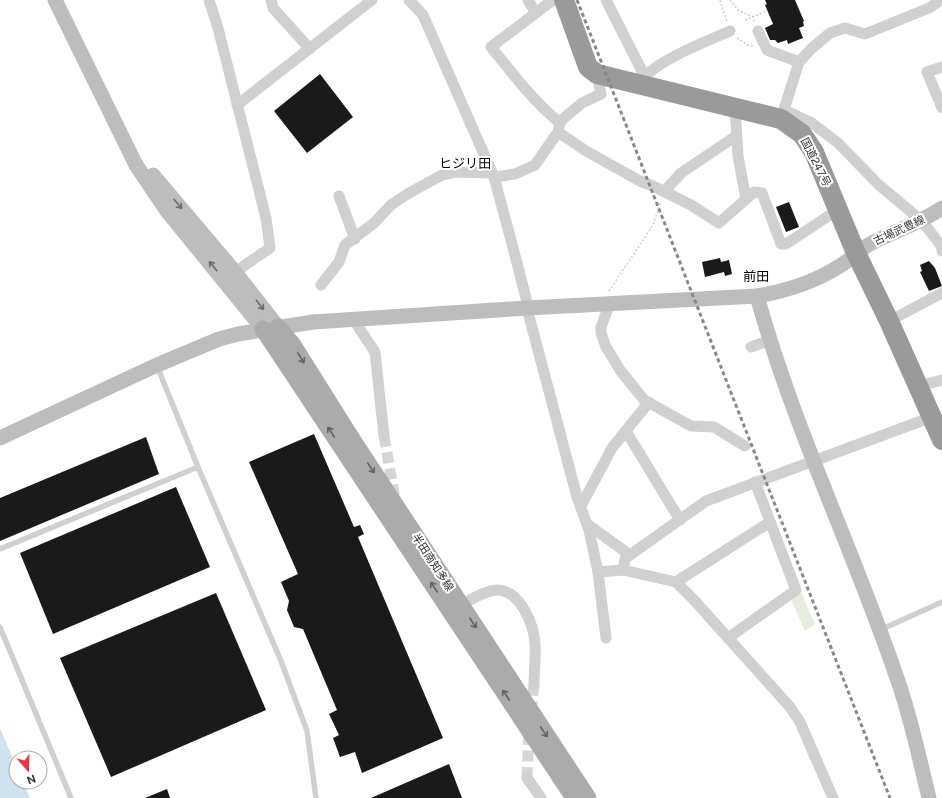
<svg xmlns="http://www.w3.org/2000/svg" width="942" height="798" font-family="'Public Sans','Noto Sans JP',sans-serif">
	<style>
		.green { fill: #e6ecdf }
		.water { fill: #cfe2ee }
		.building { fill: #1a1a1a }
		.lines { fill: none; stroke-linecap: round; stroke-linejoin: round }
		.street-tunnel { stroke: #d6d6d6; stroke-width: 11; stroke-dasharray: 11 5.5; stroke-linecap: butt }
		.path { stroke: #cdcdcd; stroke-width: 1.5; stroke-dasharray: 2 2; stroke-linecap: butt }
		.lane { stroke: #d0d0d0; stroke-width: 5.5 }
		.street { stroke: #d0d0d0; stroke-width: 11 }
		.secondary { stroke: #bdbdbd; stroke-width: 15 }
		.primary { stroke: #ababab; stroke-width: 17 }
		.highway { stroke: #9a9a9a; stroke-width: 20 }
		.rail { stroke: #888; stroke-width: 3; stroke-dasharray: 4 3; stroke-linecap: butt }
		.oneway { stroke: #6a6a6a }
		.oneway2 { stroke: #636363 }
		.labels { text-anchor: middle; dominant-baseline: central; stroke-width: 4; stroke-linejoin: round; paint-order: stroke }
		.street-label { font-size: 11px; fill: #333; stroke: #fff }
		.quarter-label { font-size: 13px; fill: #000; stroke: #fff }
	</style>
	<rect width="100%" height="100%" fill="#fff"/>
	<path class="green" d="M801 592 815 624 805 631 791 599Z"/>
	<path class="water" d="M0 728 16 766V782H23L30 798H0Z"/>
	<g class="building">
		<path d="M765 0H795L804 21 803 22 804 26 799 28 803 38 788 44 787 40 778 43 775 40H770L765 28 773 24 765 5 767 4Z"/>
		<path d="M320 74 353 117 307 153 274 111Z"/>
		<path d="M789 202 799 227 786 232 776 207Z"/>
		<path d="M720 258 721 262 729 260 732 274 725 276 724 272 705 277 702 262Z"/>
		<path d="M929 261 935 268 942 286 929 291 920 272 922 271 920 265Z"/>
		<path d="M314 434 354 527 360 525 364 534 358 537 443 738 362 773 355 752 340 757 333 738 339 735 329 714 337 710 303 629 294 627 287 610 289 601 281 582 298 574 249 462Z"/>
		<path d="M146 437 159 474 0 541V498Z"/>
		<path d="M176 487 210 567 53 634 20 553Z"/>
		<path d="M216 593 266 710 111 777 60 658Z"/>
		<path d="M449 764 462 798H371Z"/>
		<path d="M167 789 170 798H145Z"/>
	</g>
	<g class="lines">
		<g class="street-tunnel">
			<path d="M384 436 395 499"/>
			<path d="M531 712 534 685"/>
			<path d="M527 778 529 729"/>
		</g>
		<g class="path">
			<path d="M720 0 727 22"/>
			<path d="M730 0 738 10 753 17 754 22"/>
			<path d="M745 20 767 11"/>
			<path d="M737 38 748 45 753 46"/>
			<path d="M609 291 653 225 661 201"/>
		</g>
		<g class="lane">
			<path d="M157 366 198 467 281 661 307 731 316 798"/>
			<path d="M0 549 198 467"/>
			<path d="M0 627 71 798"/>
			<path d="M880 630 942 602"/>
		</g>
		<g class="street">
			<path d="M209 0 218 28 266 218 270 248 229 276"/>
			<path d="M271 0 273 8 310 49"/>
			<path d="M409 0 423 15 494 177 511 240 526 298 529 316 577 497 589 530 598 572 606 638"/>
			<path d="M528 0 536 13"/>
			<path d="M553 0 491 47C513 74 533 101 560 123"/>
			<path d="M606 0 641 69 644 77 643 83"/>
			<path d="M758 31 767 50 799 62"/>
			<path d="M942 67 927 72 942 108"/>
			<path d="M644 77C663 58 705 42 730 31"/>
			<path d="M237 105 372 0"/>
			<path d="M735 107 738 156 746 199"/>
			<path d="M784 110 812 123 838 143 879 185 922 221 942 247V251"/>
			<path d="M781 119 799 62 811 49 830 33 845 28 865 34 929 8 941 0"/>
			<path d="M558 132 586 151 640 181 653 186 691 205 719 223 754 192 762 193 781 244H786L839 209"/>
			<path d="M494 177 515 174 535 165 558 132 560 123 564 118 582 103 601 94 597 74"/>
			<path d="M664 192 681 173 736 136"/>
			<path d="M339 196 355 239"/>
			<path d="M321 285 339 262 345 245 374 223 391 205 409 193 442 175 456 172 492 173"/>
			<path d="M610 303 601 327V333L606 347 620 370 644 400 691 426 714 427 745 446"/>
			<path d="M353 319 375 352 384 436"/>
			<path d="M889 321 942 293"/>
			<path d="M751 347 771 340"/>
			<path d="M919 386 942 380"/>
			<path d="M626 431 680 520"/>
			<path d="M581 506 612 448 649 402"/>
			<path d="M587 524 630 555"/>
			<path d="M623 570 625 559 630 555 706 501 932 417"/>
			<path d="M598 572 623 570 676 582 694 600 790 707 800 722 833 798"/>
			<path d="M676 582 770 522"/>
			<path d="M470 600C477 596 488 591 496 590 520 589 534 625 535 644 536 658 534 672 534 685"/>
			<path d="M728 638 796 590 755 482"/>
			<path d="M527 778 541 798"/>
		</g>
		<g class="secondary">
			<path d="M55 0 136 165 167 211 263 329"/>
			<path d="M153 175 235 272 278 327"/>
			<path d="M757 296C794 430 856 555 900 687 912 723 920 761 929 798"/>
			<path d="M0 438 157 365 219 339 238 334 313 322 527 308 757 296C786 291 813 283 838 267 849 261 857 252 868 245 892 232 918 224 942 208"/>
		</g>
		<g class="primary">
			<path d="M278 327 293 345 352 439 588 798"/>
			<path d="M263 329 574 798"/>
		</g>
		<path class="highway" d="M564 0 588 67 597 74 781 119 802 134 814 152 856 253 889 321 942 440"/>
		<path class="rail" d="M577 0 890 798"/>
	</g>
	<defs><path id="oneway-shaft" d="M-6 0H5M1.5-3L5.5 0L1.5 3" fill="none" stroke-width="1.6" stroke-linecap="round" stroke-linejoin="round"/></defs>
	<g class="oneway">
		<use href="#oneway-shaft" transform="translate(178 204) rotate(50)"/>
		<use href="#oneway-shaft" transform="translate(213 266) rotate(-129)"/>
		<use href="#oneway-shaft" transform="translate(260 305) rotate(52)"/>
	</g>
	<g class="oneway2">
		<use href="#oneway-shaft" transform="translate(301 358) rotate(58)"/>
		<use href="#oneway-shaft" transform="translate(331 432) rotate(-123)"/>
		<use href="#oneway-shaft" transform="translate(371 468) rotate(57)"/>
		<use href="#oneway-shaft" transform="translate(434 587) rotate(-124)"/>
		<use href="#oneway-shaft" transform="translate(473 623) rotate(57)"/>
		<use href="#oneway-shaft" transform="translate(506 695) rotate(-123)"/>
		<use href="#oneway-shaft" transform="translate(544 732) rotate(56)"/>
	</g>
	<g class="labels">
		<g class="street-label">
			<text transform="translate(816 162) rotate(63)">国道247号</text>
			<text transform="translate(899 230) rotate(-25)">古場武豊線</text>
			<text transform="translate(433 562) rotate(57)">半田南知多線</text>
		</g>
		<g class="quarter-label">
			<text x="465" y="163">ヒジリ田</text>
			<text x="756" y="276">前田</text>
		</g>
	</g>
	<g transform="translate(28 770) rotate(160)"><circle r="19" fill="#ffffff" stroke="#adadad"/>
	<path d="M0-3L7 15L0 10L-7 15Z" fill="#e63946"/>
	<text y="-6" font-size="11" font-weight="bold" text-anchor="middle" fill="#333333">N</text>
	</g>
</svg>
